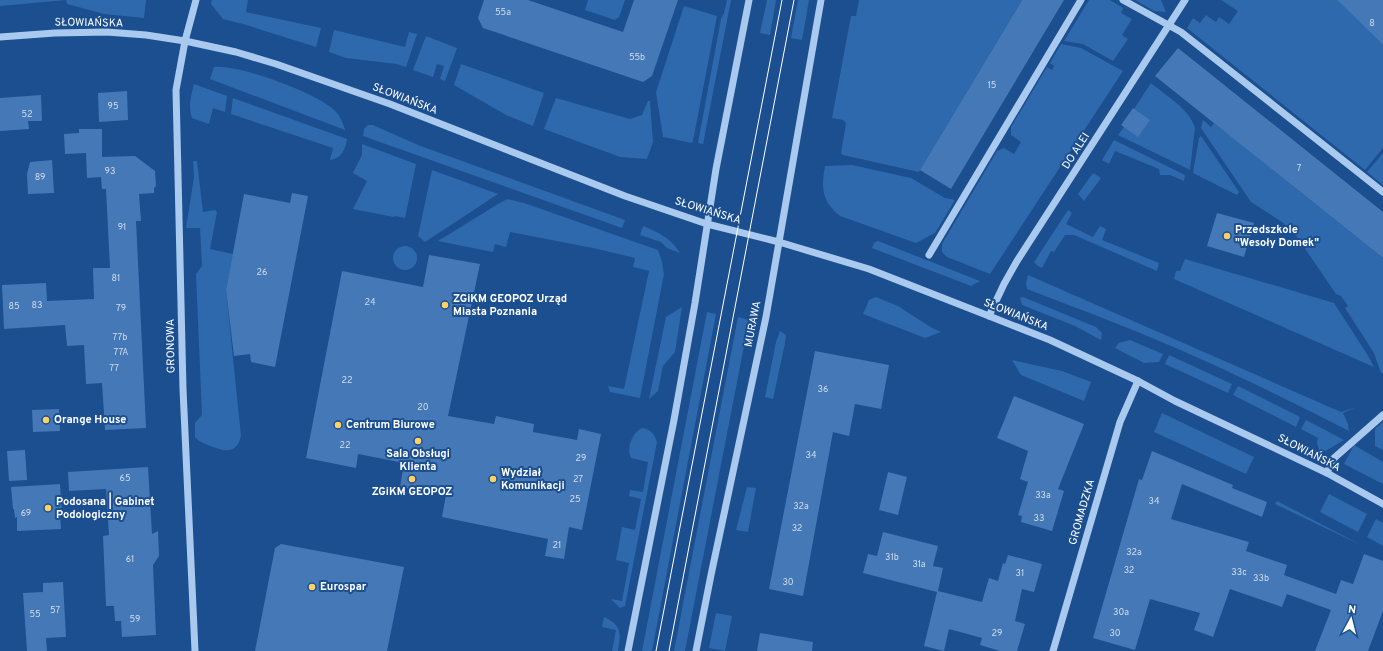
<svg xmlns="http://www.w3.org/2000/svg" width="1383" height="651" font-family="Overpass,sans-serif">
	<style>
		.green { fill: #2e69ad }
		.building { fill: #4478b7 }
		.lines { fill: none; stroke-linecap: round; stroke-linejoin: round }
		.minor { stroke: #a9c9ee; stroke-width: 7 }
		.tram { stroke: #fff; stroke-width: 1 }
		.poi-dot { fill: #ffd166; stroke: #1b4f8f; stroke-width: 1.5 }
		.labels { text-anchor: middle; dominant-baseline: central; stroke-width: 4; stroke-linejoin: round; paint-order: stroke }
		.number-label { font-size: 9px; fill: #d0dded }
		.street-label { font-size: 11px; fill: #fff; stroke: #1b4f8f }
		.poi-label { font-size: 11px; font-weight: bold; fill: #fff; stroke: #1b4f8f; text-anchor: start }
	</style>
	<rect width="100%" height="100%" fill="#1b4f8f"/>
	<g class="green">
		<path d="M0 0H146L144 18 104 14 67 4 66 0 0 6Z"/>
		<path d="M212 0H248L246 12 321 28 316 47 243 24 223 19 211 4Z"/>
		<path d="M588 0H625L619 17 615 20 585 10Z"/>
		<path d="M727 0H731L703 144 698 143 721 19 724 13Z"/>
		<path d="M767 0H776L770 35 760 33Z"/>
		<path d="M798 0H809L802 40 791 38Z"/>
		<path d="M859 0H1022L919 172 843 155 841 153 846 123 843 120 832 118 851 16H856Z"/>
		<path d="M1089 0H1110L1123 8 1121 13 1132 19 1122 35 1128 39 1113 61 1083 44 1064 41Z"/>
		<path d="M1135 0H1161L1166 12 1154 11Z"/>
		<path d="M1221 0H1337L1383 45V148L1365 170 1187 28 1193 18 1200 23 1206 15 1216 22 1219 17 1229 24 1238 11Z"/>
		<path d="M684 6 717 16 693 141 692 143 663 137 656 92Z"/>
		<path d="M334 30 405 47 409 32 417 34 406 67 397 64 346 58 329 52Z"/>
		<path d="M426 36 457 48 445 81 440 79 444 66 437 64 433 77 413 70Z"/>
		<path d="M1061 44 1081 48 1123 71 990 274 947 257 942 252V244L997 151 1004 148 1014 154 1021 142 1011 135V127L1047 67 1052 70 1054 66 1050 63Z"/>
		<path d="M461 64 544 93 533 126 506 115 454 85Z"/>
		<path d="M214 67C238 64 314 92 333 109 339 114 343 122 345 130L210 79Z"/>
		<path d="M1151 83C1166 96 1189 108 1195 128L1190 170 1118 135 1124 127 1149 120 1134 109Z"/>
		<path d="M194 84 227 96 225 112 213 108 209 124 192 118C188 107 191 95 194 84Z"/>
		<path d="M233 98 347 139C346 149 341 159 330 160L333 148 231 114Z"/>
		<path d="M556 98 630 119 642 115 648 101H650L653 142 647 159 620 157 544 129Z"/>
		<path d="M1203 120 1211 127 1214 123 1383 258V373H1381L1374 353 1345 308 1348 306 1341 296 1336 294 1295 234 1282 222 1251 202 1201 128Z"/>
		<path d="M368 125H373L418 145 625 220 622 228 363 136 364 129Z"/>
		<path d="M1201 136 1239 192 1237 195 1193 173 1199 138Z"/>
		<path d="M1114 140 1185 175 1184 181 1170 175H1160L1159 169 1115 151 1109 164 1102 160Z"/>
		<path d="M362 144 416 164 405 218 395 216 394 217 353 209 367 181 353 173 362 155Z"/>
		<path d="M1383 153V185L1367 172Z"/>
		<path d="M193 161H197L203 212 215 210 217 212 210 249 233 254 226 290 241 436C237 453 226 452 213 447 206 444 200 443 195 437V423L202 415 196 274 202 266 200 228H186L194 177Z"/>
		<path d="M852 165 911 178 945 198 955 200 935 233 916 243 840 216C822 201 821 189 825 166Z"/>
		<path d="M432 170 498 194 425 242 418 236Z"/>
		<path d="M1093 173 1101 178 1084 201 1078 194Z"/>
		<path d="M507 199 524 203 658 250 662 262 664 274 640 398 610 392 608 386 624 389 649 271 633 267 635 258 593 248 510 232 506 247 495 244 493 252 438 241 498 204Z"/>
		<path d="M1068 210 1072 213 1066 224 1093 237 1100 226 1106 229 1102 240 1159 263 1157 271 1074 235H1065L1054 252 1051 251 1042 268 1038 266 1034 262Z"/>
		<path d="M643 226C658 232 671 238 680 253L667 248 661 242 640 235Z"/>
		<path d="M878 241 980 281 971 286 872 248 874 243Z"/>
		<circle cx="405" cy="258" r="12"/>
		<path d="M1185 259 1334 303 1367 354 1374 367 1174 279 1176 271H1180Z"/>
		<path d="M1028 275 1341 412 1356 407 1343 413 1348 424 1349 431C1298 405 1248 380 1196 357 1141 332 1084 311 1027 289L1026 283Z"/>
		<path d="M876 297 898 306 932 328 941 332 925 338 863 314 869 300Z"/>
		<path d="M1023 297 1096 327 1102 333 1101 340 1075 326 1022 305 1020 298Z"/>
		<path d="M682 307 675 352 663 366 658 391 649 399 666 317Z"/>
		<path d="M707 312 716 314 652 651H642Z"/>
		<path d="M738 317 749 320 685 651H674Z"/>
		<path d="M780 331 786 335 785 343 773 399 765 397 776 342Z"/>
		<path d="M1130 340 1163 354 1159 362 1144 363 1115 348 1119 343Z"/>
		<path d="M1169 355 1232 384 1228 393 1165 364Z"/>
		<path d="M1012 360 1062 371 1091 382 1084 401 1021 375Z"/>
		<path d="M1238 386 1300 417 1296 427 1233 395Z"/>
		<path d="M1162 413 1254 457 1246 474 1154 432Z"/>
		<path d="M1306 420 1344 440 1322 453 1319 451 1317 442 1318 438 1301 429Z"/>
		<path d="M1383 422V450L1375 446V429Z"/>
		<path d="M642 428C651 429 654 434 657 442L625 606 620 608 611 599 622 601 629 563 616 560 622 527 635 530 641 499 629 496 630 490 643 492 648 462 631 458C626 448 632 433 642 428Z"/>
		<path d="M1354 445 1383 462V484L1344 464Z"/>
		<path d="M747 487 756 488 748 532 736 530Z"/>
		<path d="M1329 494 1367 514 1358 532 1320 512Z"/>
		<path d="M1277 501 1363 546 1275 504Z"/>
		<path d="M1376 519 1383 523V546L1367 537Z"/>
		<path d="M716 613 732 616 725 651 709 648Z"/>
		<path d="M604 617C622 625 621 634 618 651H612L616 630 602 627Z"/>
	</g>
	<g class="building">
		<path d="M484 0H528L623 32 634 0H678L652 76 643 82 483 28 478 18Z"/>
		<path d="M1022 0H1064L951 189 920 170Z"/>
		<path d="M1337 0H1383V45Z"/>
		<path d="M1178 48 1383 212V258L1155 76Z"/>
		<path d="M127 91 128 120 99 122 98 93Z"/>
		<path d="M41 95 42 121H28L29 129 0 131V98Z"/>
		<path d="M1133 108 1150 120 1138 137 1121 125Z"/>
		<path d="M79 129H102V157L135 156 155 171 156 186 154 188V193L139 194 141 221H136L146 428 105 430 102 383 86 384 84 345 67 346 65 325 4 329 2 285 46 283 47 301 94 299 93 268H110L106 189H102L101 177 87 178 86 153 65 154 64 134 79 133Z"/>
		<path d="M52 160 54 193 28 194 27 174 30 162Z"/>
		<path d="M292 193 308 196 275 367 251 362 250 354 234 356 226 290 244 194 290 203Z"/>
		<path d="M1217 213 1254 223 1244 257 1207 246Z"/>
		<path d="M429 255 480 264 448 416 494 424 496 416 534 424 533 432 577 440 579 429 601 434 582 530 569 527 564 559 545 556 548 539 442 517 446 495 400 487 404 463 358 454 356 468 306 458 342 271 423 287Z"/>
		<path d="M815 351 889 365 881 409 855 404 849 436 833 432 803 596 769 589Z"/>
		<path d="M1014 396 1084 424 1058 489 1064 491 1052 531 1021 522 1022 516 1018 515 1028 482 1020 479 1028 451 997 438Z"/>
		<path d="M59 409 60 431 33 432 32 410Z"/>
		<path d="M25 450 27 480 9 481 7 451Z"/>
		<path d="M1152 451 1233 485 1232 488 1267 502 1262 517 1182 484 1171 519 1249 542 1246 551 1287 565 1284 575 1336 594 1341 580 1353 584 1364 554 1383 561V611L1368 651H1315L1331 610 1287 594 1282 607 1230 589 1213 637 1194 630 1200 613 1150 599 1135 650 1093 638 1139 479 1142 480Z"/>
		<path d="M148 467 152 534 158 531 159 556 153 565 156 635 122 637 121 621H115L114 606H106L103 536 109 535 106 489 69 491 68 472Z"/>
		<path d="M888 472 907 477 898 515 879 510Z"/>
		<path d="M60 484 62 515H60L61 529 17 531V517L15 518 14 509H13L11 487Z"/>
		<path d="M883 532 938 546 933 566 943 568 938 591 982 602 989 578 998 581 1003 563 1005 564 1008 555 1042 564 1034 592 1022 589 1015 621 1025 624 1017 651H1000L980 645 982 638 949 629 944 651 924 646 937 592 863 573 868 554 877 556Z"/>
		<path d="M281 544 404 567 387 651H255L275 548Z"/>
		<path d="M63 582 66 637 46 638 47 651H27L23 593 43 592V583Z"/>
		<path d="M760 633 813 642 812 651H757Z"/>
	</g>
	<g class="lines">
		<g class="minor">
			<path d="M1123 0 1181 32 1383 192"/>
			<path d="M0 37 55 33 107 32 146 35 185 41 236 52 276 64 390 104 625 196 707 224 779 242 869 269 989 316 1050 340 1138 381 1175 401 1327 473 1383 504"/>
			<path d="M929 255 1081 0"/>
			<path d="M989 316 1004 284 1017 261 1185 0"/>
			<path d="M1327 473 1333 459 1383 415"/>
			<path d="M195 651 183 389 176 90 185 41 196 0"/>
			<path d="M628 651 674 420 695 303 716 169 749 0"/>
			<path d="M696 651 711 575 766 317 821 0"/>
			<path d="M1053 651 1120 422 1138 381"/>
		</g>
		<g class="tram">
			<path d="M656 651 782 0"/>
			<path d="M669 651 794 0"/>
		</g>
	</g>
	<g class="poi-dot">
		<circle cx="1227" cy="236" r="4"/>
		<circle cx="445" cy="305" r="4"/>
		<circle cx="46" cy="420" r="4"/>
		<circle cx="338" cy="425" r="4"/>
		<circle cx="418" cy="441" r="4"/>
		<circle cx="412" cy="479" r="4"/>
		<circle cx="493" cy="479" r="4"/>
		<circle cx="48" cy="508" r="4"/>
		<circle cx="312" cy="587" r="4"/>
	</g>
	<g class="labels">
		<g class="number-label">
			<text x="503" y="12">55a</text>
			<text x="1372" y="23">8</text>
			<text x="637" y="57">55b</text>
			<text x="992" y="85">15</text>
			<text x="113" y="106">95</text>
			<text x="27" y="114">52</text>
			<text x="1299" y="168">7</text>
			<text x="110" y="171">93</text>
			<text x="40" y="177">89</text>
			<text x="122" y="227">91</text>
			<text x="262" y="272">26</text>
			<text x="116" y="278">81</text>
			<text x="370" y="302">24</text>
			<text x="37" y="305">83</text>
			<text x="14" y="306">85</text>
			<text x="121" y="308">79</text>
			<text x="120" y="337">77b</text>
			<text x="121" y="352">77A</text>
			<text x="114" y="368">77</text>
			<text x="347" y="380">22</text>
			<text x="823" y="389">36</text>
			<text x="423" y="407">20</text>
			<text x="345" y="445">22</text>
			<text x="811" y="455">34</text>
			<text x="581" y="458">29</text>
			<text x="125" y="478">65</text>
			<text x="578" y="479">27</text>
			<text x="1043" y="495">33a</text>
			<text x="575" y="499">25</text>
			<text x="1154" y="501">34</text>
			<text x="801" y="506">32a</text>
			<text x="26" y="513">69</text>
			<text x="1039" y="518">33</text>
			<text x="797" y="528">32</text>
			<text x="557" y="545">21</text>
			<text x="1134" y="552">32a</text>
			<text x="892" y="557">31b</text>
			<text x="130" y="559">61</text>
			<text x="919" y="564">31a</text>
			<text x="1129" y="570">32</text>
			<text x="1239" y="572">33c</text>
			<text x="1020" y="573">31</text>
			<text x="1261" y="578">33b</text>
			<text x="788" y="582">30</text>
			<text x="55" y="610">57</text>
			<text x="1121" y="612">30a</text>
			<text x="35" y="614">55</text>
			<text x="135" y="619">59</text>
			<text x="997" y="633">29</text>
			<text x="1115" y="633">30</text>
		</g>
		<g class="street-label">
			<text transform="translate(89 23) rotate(1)">SŁOWIAŃSKA</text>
			<text transform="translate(405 99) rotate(21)">SŁOWIAŃSKA</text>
			<text transform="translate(1076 151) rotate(-57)">DO ALEI</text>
			<text transform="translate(708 211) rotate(17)">SŁOWIAŃSKA</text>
			<text transform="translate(1016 315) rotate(22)">SŁOWIAŃSKA</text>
			<text transform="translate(753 324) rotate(-79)">MURAWA</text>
			<text transform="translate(171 346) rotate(-91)">GRONOWA</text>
			<text transform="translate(1309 453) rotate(27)">SŁOWIAŃSKA</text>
			<text transform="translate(1082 512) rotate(-74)">GROMADZKA</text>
		</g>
		<g class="poi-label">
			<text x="1235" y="230">Przedszkole<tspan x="1235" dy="13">"Wesoły Domek"</tspan></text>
			<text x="453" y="299">ZGiKM GEOPOZ Urząd<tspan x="453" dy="13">Miasta Poznania</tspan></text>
			<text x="54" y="420">Orange House</text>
			<text x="346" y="425">Centrum Biurowe</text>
			<text x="418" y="454" text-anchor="middle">Sala Obsługi<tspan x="418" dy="13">Klienta</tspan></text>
			<text x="501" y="473">Wydział<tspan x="501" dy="13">Komunikacji</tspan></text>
			<text x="412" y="492" text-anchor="middle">ZGiKM GEOPOZ</text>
			<text x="56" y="502">Podosana | Gabinet<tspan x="56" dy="13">Podologiczny</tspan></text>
			<text x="320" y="587">Eurospar</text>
		</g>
	</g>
	<g transform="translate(1351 619) rotate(7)" stroke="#1b4f8f" stroke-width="3" paint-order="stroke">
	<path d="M0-3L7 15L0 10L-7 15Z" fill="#ffffff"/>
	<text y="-6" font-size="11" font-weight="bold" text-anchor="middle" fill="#ffffff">N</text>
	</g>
</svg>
